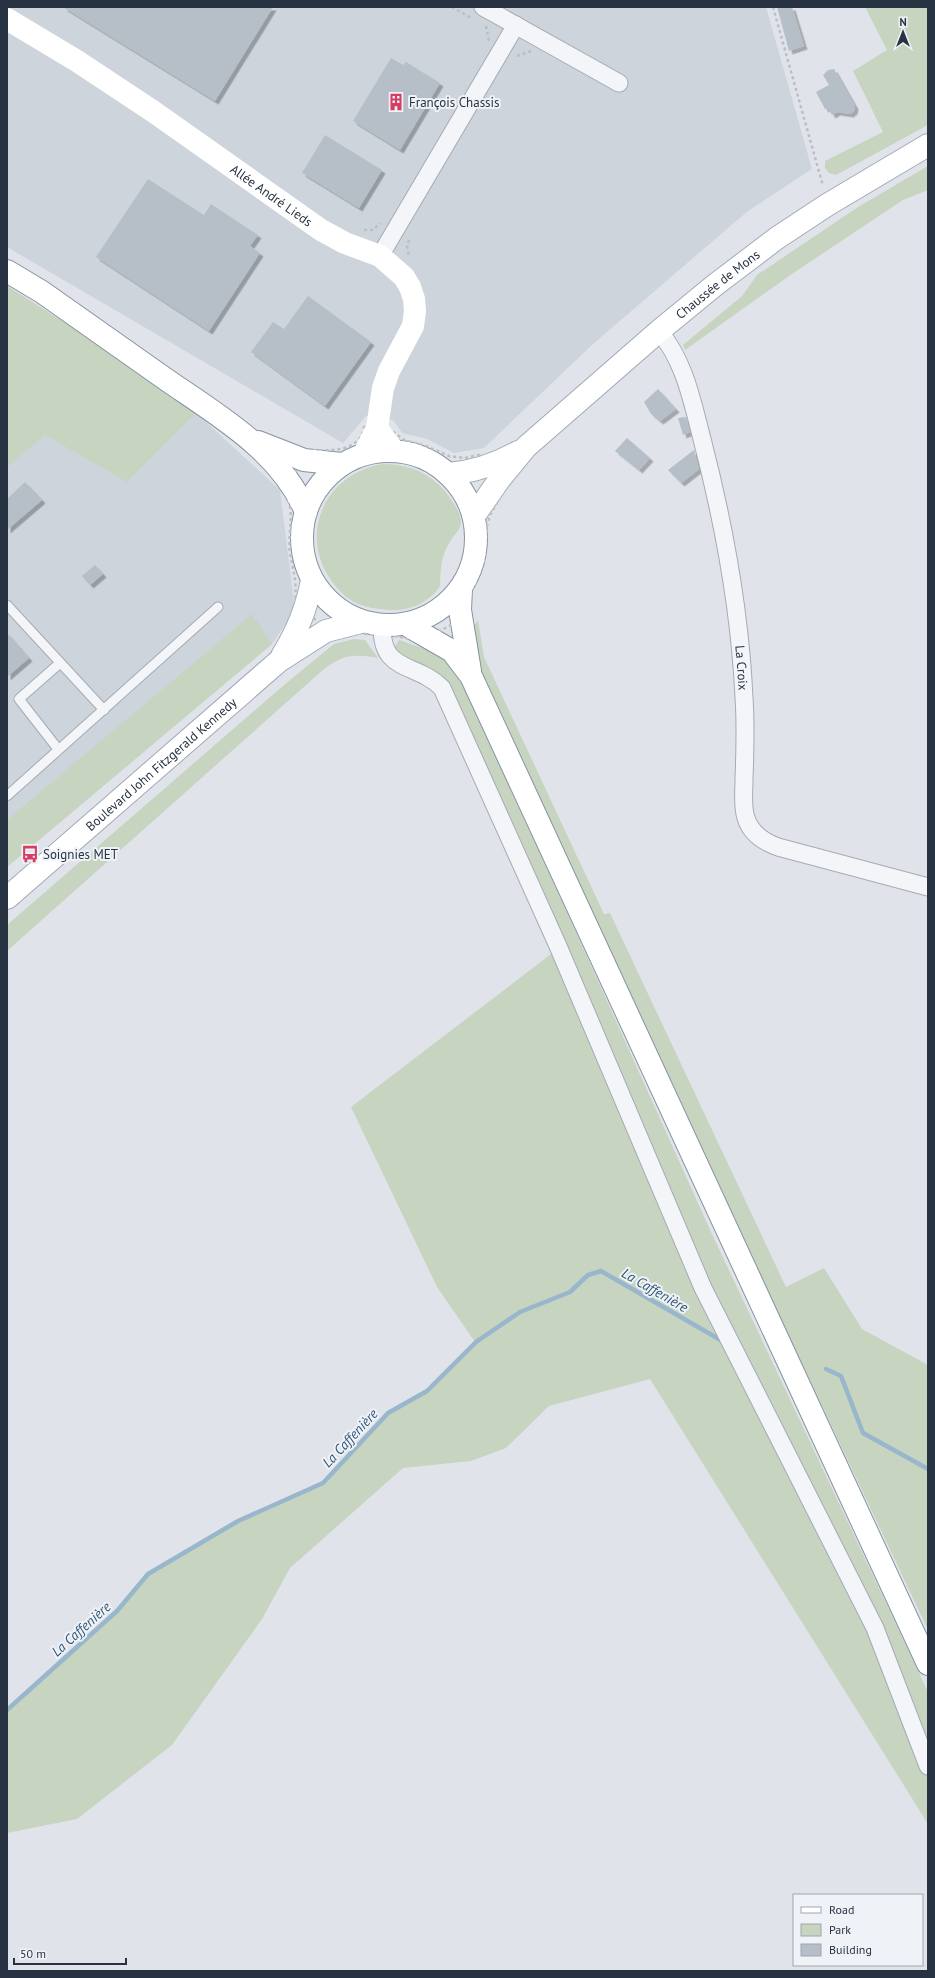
<svg xmlns="http://www.w3.org/2000/svg" width="935" height="1978" font-family="'PT Sans',sans-serif">
	<style>
		.built { fill: #cdd4dc }
		.green { fill: #c7d4c0 }
		.lines { fill: none; stroke-linecap: round; stroke-linejoin: round }
		.stream { stroke: #98b6cc; stroke-width: 4.5 }
		.building { fill: #b6bec7; filter: url(#shadow) }
		.lane-casing { stroke: #a5abb4; stroke-width: 11 }
		.street-casing { stroke: #a5abb4; stroke-width: 19 }
		.primary-casing { stroke: #9eaab6; stroke-width: 24 }
		.highway-casing { stroke: #8693a1; stroke-width: 24 }
		.path { stroke: #babfc5; stroke-width: 2.5; stroke-dasharray: 3 3; stroke-linecap: butt }
		.lane { stroke: #f3f5f8; stroke-width: 9 }
		.street { stroke: #f3f5f8; stroke-width: 17 }
		.secondary { stroke: #fff; stroke-width: 22 }
		.primary { stroke: #fff; stroke-width: 22 }
		.highway { stroke: #fff; stroke-width: 22 }
		.labels { text-anchor: middle; dominant-baseline: central; stroke-width: 4; stroke-linejoin: round; paint-order: stroke }
		.poi-label { font-size: 13px; fill: #273342; stroke: #eff3f7; text-anchor: start }
		.street-label { font-size: 13px; fill: #273342; stroke: #eff3f7 }
		.water-label { font-size: 14px; font-style: italic; fill: #2f5679; stroke: #eff3f7 }
	</style>
	<defs>
		<filter id="shadow"><feDropShadow dx="3.5" dy="3.5" stdDeviation="0" flood-color="#0004"/></filter>
	</defs>
	<rect width="100%" height="100%" fill="#e0e4ea"/>
	<g class="built">
		<path d="M7 7H766L812 169 748 211 593 344 484 448 454 453 427 439 402 433 393 420 366 416 343 443 7 247Z"/>
		<path d="M7 286 95 342 196 413 280 490 295 610 272 644 7 867Z"/>
	</g>
	<g class="green">
		<path d="M865 7H928V125L836 175 829 173 825 168V161L883 132 853 71 887 50Z"/>
		<path d="M928 166V190L903 200 789 276 685 350 683 345 742 296 757 275 858 207Z"/>
		<path d="M7 286 95 342 196 413 127 482 45 435 7 467Z"/>
		<path d="M383 464C414 464 438 477 454 504 458 510 463 519 460 527 458 532 453 536 450 542 440 558 441 568 440 586 430 602 410 611 391 610 382 609 373 609 364 606 350 602 339 592 331 580 297 532 327 473 383 464Z"/>
		<path d="M252 614 272 644 7 867V820Z"/>
		<path d="M478 620 484 657 604 914 610 913 786 1287 824 1268 862 1329 928 1365V1630L737 1226 478 663 471 630Z"/>
		<path d="M354 639 365 640 378 658C354 654 344 654 324 669L7 951V925L284 685 334 644Z"/>
		<path d="M399 640 428 650 431 646 459 672 711 1232 928 1692V1749L709 1286 447 683C441 678 436 672 430 668 415 660 405 663 395 647Z"/>
		<path d="M555 951 869 1626 928 1777V1824L650 1379 549 1406 506 1448 471 1461 403 1468 290 1568 262 1619 172 1745 77 1819 7 1833V1710L117 1611 148 1574 238 1521 323 1483 388 1413 427 1391 475 1342 437 1287 351 1107Z"/>
	</g>
	<g class="lines">
		<g class="stream">
			<path d="M826 1369 841 1376 863 1433 928 1469"/>
			<path d="M7 1710 117 1611 148 1574 238 1521 323 1483 388 1413 427 1391 476 1342 520 1312 570 1292 588 1275 601 1271 724 1342"/>
		</g>
	</g>
	<g class="building">
		<path d="M63 7H273L215 101Z"/>
		<path d="M777 7H792L804 46 789 51Z"/>
		<path d="M391 58 403 65 406 62 440 83 400 150 353 121Z"/>
		<path d="M834 69 855 106 854 111 850 114 837 112 832 115 828 108 825 109 816 92 829 85 823 75 828 70Z"/>
		<path d="M325 135 382 170 359 208 302 173Z"/>
		<path d="M148 179 204 215 211 204 258 235 250 246 260 253 209 331 96 257Z"/>
		<path d="M308 296 371 342 325 406 251 352 273 322 284 329Z"/>
		<path d="M658 389 676 409 660 421 651 414 644 402Z"/>
		<path d="M686 417 690 432 683 435 678 418Z"/>
		<path d="M627 438 650 458 639 470 615 451Z"/>
		<path d="M694 450 699 469 681 483 668 470Z"/>
		<path d="M25 482 42 500 7 530V499Z"/>
		<path d="M95 565 103 574 90 585 82 576Z"/>
		<path d="M7 633 29 658 7 677Z"/>
	</g>
	<g class="lines">
		<g class="lane-casing">
			<g id="lane">
				<path d="M7 605 104 710"/>
				<path d="M58 749 19 699 60 663"/>
				<path d="M7 796 218 607"/>
			</g>
		</g>
		<g class="street-casing">
			<g id="street">
				<path d="M483 7 619 83"/>
				<path d="M380 256 516 25"/>
				<path id="s1" d="M659 331C685 362 692 401 702 439 724 524 740 610 744 698 746 725 745 752 744 779 744 792 742 806 746 818 751 834 764 842 778 847L928 887"/>
				<path d="M382 625C381 674 415 661 442 688L558 946 703 1288 875 1628 928 1766"/>
			</g>
		</g>
		<g class="primary-casing">
			<g id="primary">
				<path d="M448 474C474 472 495 465 518 452"/>
				<path id="s3" d="M474 516 499 480 526 447 659 331 715 285 777 238 827 205 928 145"/>
				<path d="M282 656C297 632 307 608 312 580"/>
				<path id="s4" d="M7 898 279 661 326 631 361 622"/>
			</g>
		</g>
		<g class="highway-casing">
			<g id="highway">
				<path d="M7 271 42 292C83 321 124 350 164 378 217 415 280 450 306 512"/>
				<path d="M258 442 304 460 341 464"/>
				<circle cx="389" cy="538" r="87"/>
				<path d="M461 588 460 610 470 671"/>
				<path d="M405 624 452 651 471 676 928 1664"/>
			</g>
		</g>
		<g class="path">
			<path d="M452 7 471 18"/>
			<path d="M773 7 823 186"/>
			<path d="M486 26 489 41"/>
			<path d="M517 56 531 51"/>
			<path d="M364 230H372L381 223"/>
			<path d="M409 240 407 246 409 257"/>
			<path d="M364 427 390 429 404 440 426 446 449 456 465 458 479 455 505 489 490 515 487 526 484 560 470 597 469 615 420 642C399 635 354 629 334 639L295 599C297 582 293 569 290 553 287 532 297 507 283 489L311 450C330 451 360 452 364 427Z"/>
		</g>
		<use href="#lane" class="lane"/>
		<use href="#street" class="street"/>
		<g class="secondary">
			<path id="s2" d="M7 19 77 61 154 112 321 230 345 243 380 256 404 277 410 287 414 299 415 311 413 326 389 371 383 388 377 428 364 454"/>
			<path d="M377 428 394 451"/>
		</g>
		<use href="#primary" class="primary"/>
		<use href="#highway" class="highway"/>
	</g>
	<defs>
		<g id="building-bare" transform="scale(1.38)"><path d="M-4-6H4V6H1V3H-1V6H-4ZM-2.5-4.3h1.7v1.8h-1.7ZM.8-4.3h1.7v1.8H.8ZM-2.5-1h1.7V.8h-1.7ZM.8-1h1.7V.8H.8Z" fill="#d73c62" stroke="#eff3f7" stroke-width="2.5" paint-order="stroke"/></g>
		<g id="bus-bare" transform="scale(1.38)"><path d="M-5-6H5V4H4V6H2V4H-2V6H-4V4H-5ZM-3.5-4V0h7V-4ZM-3.5 1.2v1.5H-2V1.2ZM2 1.2v1.5H3.5V1.2Z" fill="#d73c62" stroke="#eff3f7" stroke-width="2.5" paint-order="stroke"/></g>
	</defs>
	<g fill-rule="evenodd">
		<use href="#building-bare" x="396" y="102"/>
		<use href="#bus-bare" x="30" y="854"/>
	</g>
	<g class="labels">
		<g class="poi-label">
			<text x="409" y="102">François Chassis</text>
			<text x="43" y="854">Soignies MET</text>
		</g>
		<g class="street-label">
			<text stroke="none"><textPath href="#s2" startOffset="318">Allée André Lieds</textPath></text>
			<text stroke="none"><textPath href="#s3" startOffset="338">Chaussée de Mons</textPath></text>
			<text stroke="none"><textPath href="#s1" startOffset="350">La Croix</textPath></text>
			<text stroke="none"><textPath href="#s4" startOffset="204">Boulevard John Fitzgerald Kennedy</textPath></text>
		</g>
		<g class="water-label">
			<text transform="translate(655 1290) rotate(30)">La Caffenière</text>
			<text transform="translate(350 1438) rotate(-47)">La Caffenière</text>
			<text transform="translate(81 1629) rotate(-42)">La Caffenière</text>
		</g>
	</g>
	<rect width="935" height="1978" fill="none" stroke="#273342" stroke-width="16"/>
	<rect x="793" y="1894" width="130" height="72" fill="#eff3f7" stroke="#9fa6af"/>
	<rect x="801" y="1907" width="20" height="6" fill="#ffffff" stroke="#9fa6af"/>
	<text x="829" y="1914" font-size="12" fill="#273342">Road</text>
	<rect x="801" y="1924" width="20" height="12" fill="#c7d4c0" stroke="#9fa6af"/>
	<text x="829" y="1934" font-size="12" fill="#273342">Park</text>
	<rect x="801" y="1944" width="20" height="12" fill="#b6bec7" stroke="#9fa6af"/>
	<text x="829" y="1954" font-size="12" fill="#273342">Building</text>
	<g transform="translate(903 32)" stroke="#eff3f7" stroke-width="3" paint-order="stroke">
	<path d="M0-3L7 15L0 10L-7 15Z" fill="#273342"/>
	<text y="-6" font-size="11" font-weight="bold" text-anchor="middle" fill="#273342">N</text>
	</g>
	<path d="M14 1958v6h112v-6" fill="none" stroke="#273342" stroke-width="2"/>
	<text x="20" y="1958" font-size="12" fill="#273342" stroke="#eff3f7" stroke-width="3" paint-order="stroke">50 m</text>
</svg>
